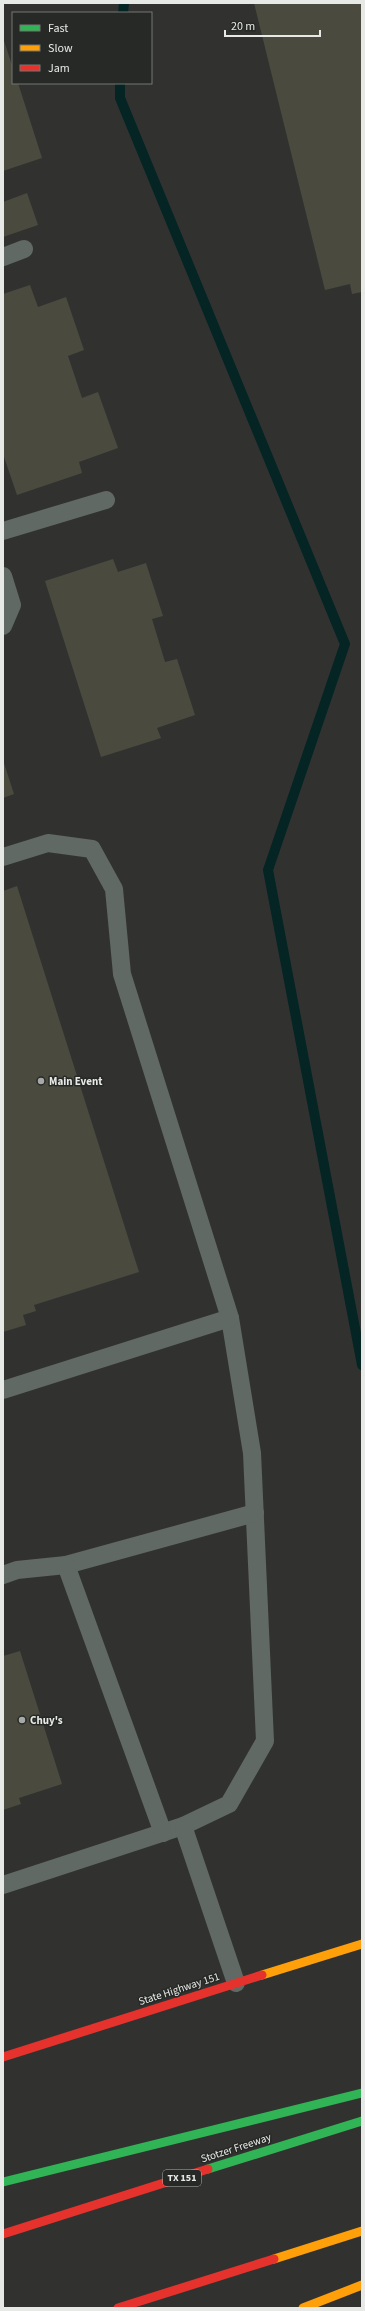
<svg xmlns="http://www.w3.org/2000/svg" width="365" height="2311" font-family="'Source Sans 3',sans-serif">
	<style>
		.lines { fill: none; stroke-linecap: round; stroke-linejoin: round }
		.stream { stroke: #042524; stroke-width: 10 }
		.building { fill: #4a4b3e }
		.lane { stroke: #606964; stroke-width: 18 }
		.fast { stroke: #30b455; stroke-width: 9 }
		.slow { stroke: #ff9f0a; stroke-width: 9 }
		.jam { stroke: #e5322d; stroke-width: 9 }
		.poi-dot { fill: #a7a9a6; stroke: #262925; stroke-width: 1.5 }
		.labels { text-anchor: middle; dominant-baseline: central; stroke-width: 3; stroke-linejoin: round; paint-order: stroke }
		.shield { fill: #262925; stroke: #adafac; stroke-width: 1 }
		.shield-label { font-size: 10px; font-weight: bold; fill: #e7e9e6 }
		.poi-label { font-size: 11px; font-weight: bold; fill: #e7e9e6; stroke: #262925; text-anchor: start }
		.street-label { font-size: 11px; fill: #e7e9e6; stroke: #262925 }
	</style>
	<rect width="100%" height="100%" fill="#313230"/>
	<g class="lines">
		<g class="stream">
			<path d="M123 13 124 3"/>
			<path d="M120 83V98L345 644 268 870 362 1365"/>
		</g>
	</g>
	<g class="building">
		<path d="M254 3H362V292L352 294 350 284 325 290Z"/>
		<path d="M3 38 13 68V83H18L42 158 3 171Z"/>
		<path d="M27 193 38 225 3 237V202Z"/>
		<path d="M30 285 38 307 66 297 84 350 68 356 82 398 98 392 118 448 79 462 82 473 17 495 3 454V294Z"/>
		<path d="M113 559 118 572 146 563 163 616 152 619 165 662 177 659 195 715 157 728 161 738 101 757 45 581Z"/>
		<path d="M3 760 14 794 3 798Z"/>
		<path d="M17 886 139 1272 34 1305 36 1311 23 1315 26 1325 3 1332V891Z"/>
		<path d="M20 1651 62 1784 19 1798 21 1804 3 1810V1656Z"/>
	</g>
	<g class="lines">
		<g class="lane">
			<path d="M3 257 24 249"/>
			<path d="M3 531 106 500"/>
			<path d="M3 576 12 605 3 626"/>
			<path d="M3 857 48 843 92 849 114 889 122 974 230 1318 252 1453 265 1741 229 1804 183 1826 3 1885"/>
			<path d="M3 1390 230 1318"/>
			<path d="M66 1565 255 1513"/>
			<path d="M3 1575 17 1570 66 1565 163 1833"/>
			<path d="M183 1826 236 1983"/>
		</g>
		<g class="fast">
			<path d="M208 2169 362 2121"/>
			<path d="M3 2182 362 2093"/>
		</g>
		<g class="slow">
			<path d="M262 1975 362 1944"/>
			<path d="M274 2259 362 2231"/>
			<path d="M303 2308 362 2285"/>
		</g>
		<g class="jam">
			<path d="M3 2057 262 1975"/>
			<path d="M3 2234 208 2169"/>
			<path d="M118 2308 274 2259"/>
		</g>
	</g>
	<g class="poi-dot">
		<circle cx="41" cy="1081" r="4"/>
		<circle cx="22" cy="1720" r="4"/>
	</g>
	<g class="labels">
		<rect class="shield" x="163" y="2170" width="38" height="16" rx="3"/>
		<g class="shield-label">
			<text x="182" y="2178">TX 151</text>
		</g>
		<g class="poi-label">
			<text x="49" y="1081">Main Event</text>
			<text x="30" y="1720">Chuy's</text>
		</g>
		<g class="street-label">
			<text transform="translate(179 1989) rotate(-18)">State Highway 151</text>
			<text transform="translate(236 2148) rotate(-18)">Stotzer Freeway</text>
		</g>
	</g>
	<rect width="365" height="2311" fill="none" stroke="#e7e9e6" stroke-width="8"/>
	<rect x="12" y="12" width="140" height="72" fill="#262925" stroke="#737672"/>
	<rect x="20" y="25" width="20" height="6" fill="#30b455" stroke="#737672"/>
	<text x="48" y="32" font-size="12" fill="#e7e9e6">Fast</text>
	<rect x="20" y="45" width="20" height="6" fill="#ff9f0a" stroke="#737672"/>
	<text x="48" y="52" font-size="12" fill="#e7e9e6">Slow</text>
	<rect x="20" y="65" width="20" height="6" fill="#e5322d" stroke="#737672"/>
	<text x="48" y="72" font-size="12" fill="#e7e9e6">Jam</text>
	<path d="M225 30v6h95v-6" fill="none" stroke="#e7e9e6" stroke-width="2"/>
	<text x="231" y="30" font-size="12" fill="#e7e9e6" stroke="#262925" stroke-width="3" paint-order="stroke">20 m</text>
</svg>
